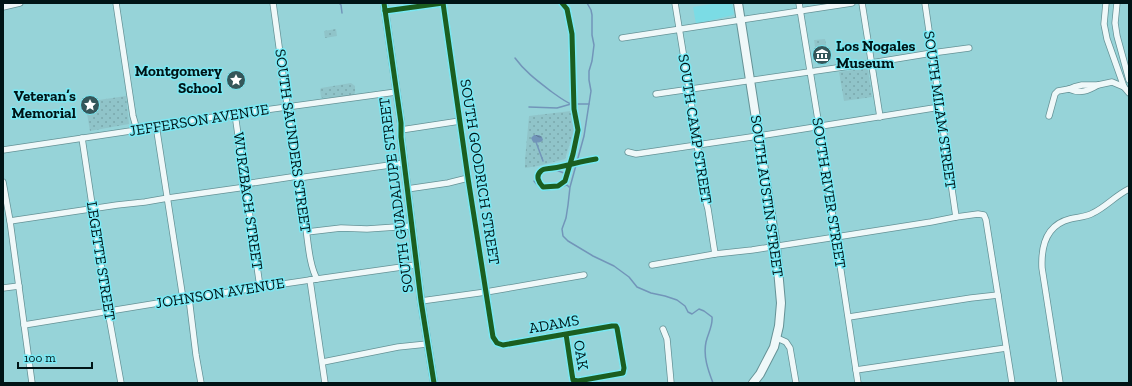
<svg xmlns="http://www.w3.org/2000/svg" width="1132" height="386" font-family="'Zilla Slab',serif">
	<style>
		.built { fill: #7bdce5 }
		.grass { fill: url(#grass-dots) }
		.water { fill: url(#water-waves) }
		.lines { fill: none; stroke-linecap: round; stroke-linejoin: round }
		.stream { stroke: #7295b9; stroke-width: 1.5 }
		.minor-casing { stroke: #659296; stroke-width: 7 }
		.tertiary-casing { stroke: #659296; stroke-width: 8 }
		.secondary-casing { stroke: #659296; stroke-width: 10 }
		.minor { stroke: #eff8f9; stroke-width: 5.5 }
		.tertiary { stroke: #eff8f9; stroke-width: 7 }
		.secondary { stroke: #eff8f9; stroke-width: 8 }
		.cycleway-casing { stroke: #7ae9f4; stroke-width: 8 }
		.cycleway { stroke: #1b5e20; stroke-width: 5 }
		.labels { text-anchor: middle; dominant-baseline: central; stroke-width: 3; stroke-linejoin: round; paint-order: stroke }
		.poi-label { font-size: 15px; font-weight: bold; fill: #001416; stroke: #7ae9f4; text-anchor: end }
		.street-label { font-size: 15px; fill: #001416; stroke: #7ae9f4 }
	</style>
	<defs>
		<pattern id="grass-dots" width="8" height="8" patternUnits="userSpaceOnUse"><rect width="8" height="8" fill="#90c4c9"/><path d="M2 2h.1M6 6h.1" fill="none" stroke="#7aa8ac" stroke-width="1.8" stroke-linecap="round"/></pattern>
		<pattern id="water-waves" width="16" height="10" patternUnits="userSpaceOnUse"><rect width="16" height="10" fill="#7295b9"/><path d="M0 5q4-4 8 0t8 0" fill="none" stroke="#5b7895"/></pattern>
	</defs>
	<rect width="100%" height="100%" fill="#96d3d8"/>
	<path class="built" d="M712 3H732L734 14 733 15 696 24 693 7 712 4Z"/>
	<g class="grass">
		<path d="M336 29 337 36 325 38 324 31Z"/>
		<path d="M825 39 829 63 818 65 814 40Z"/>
		<path d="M866 68 868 70 872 97 844 101 839 72Z"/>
		<path d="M351 83 355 86V92L354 95 323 98 321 97 320 90 321 88Z"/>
		<path d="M126 96 129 124 90 131 85 102Z"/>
		<path d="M571 111 574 130 565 159 538 166 525 168V160L529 116Z"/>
	</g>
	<path class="water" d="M534 135H539L542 137 543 140C541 143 536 143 533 142L531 138Z"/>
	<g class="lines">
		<g class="stream">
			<path d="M339 3 341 5 342 13"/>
			<path d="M568 3H575"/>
			<path d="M587 3 591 10 592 15V35L594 45 592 61 589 71V80L591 91 584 136 570 187 568 205 566 218 562 229 563 236 568 241 593 256 614 266 629 277 637 287 651 293 665 296 677 300 685 306 688 312 692 314 699 309 704 311 712 317C713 326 708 333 706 342 703 356 708 370 713 383"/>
			<path d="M515 58C525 72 539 82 552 92 559 97 564 101 571 104"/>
			<path d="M575 104H589"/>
			<path d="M529 107 557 108 571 104"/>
			<path d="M536 142 543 161"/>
			<path d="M556 170 564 173"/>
			<path d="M534 181C545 196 552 188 567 185L569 187"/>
		</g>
		<g class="minor-casing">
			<g id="minor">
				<path d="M116 3 133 116 137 130"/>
				<path d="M273 3C283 74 292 146 304 217 308 235 308 263 317 279"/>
				<path d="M443 3 468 178 493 337 497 343 503 345 612 326H616L617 328 624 368 623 373 578 381 573 380 572 374 566 334"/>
				<path d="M675 3 690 95 705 198 708 209 715 254"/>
				<path d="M799 3 819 126 858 383"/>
				<path d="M862 3 880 117"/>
				<path d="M925 3 956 217"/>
				<path d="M1106 3 1104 24 1107 39 1124 87 1129 93"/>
				<path d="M1117 3 1115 23 1117 36 1129 80"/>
				<path d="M3 7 20 3"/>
				<path d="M385 11 443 3"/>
				<path d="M622 38 852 3"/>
				<path d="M1069 89C1080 94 1088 91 1098 85"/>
				<path d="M656 94 871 63 932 53 969 48"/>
				<path d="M235 114 260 287"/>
				<path d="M1049 116 1055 94 1058 91 1069 89 1074 87 1082 85H1098L1112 82 1124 87"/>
				<path d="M156 125 183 299"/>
				<path d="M401 130 460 121"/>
				<path d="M82 138 108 311 121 383"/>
				<path d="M3 150 137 130 156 125 396 92"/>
				<path d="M628 152 636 154 765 135 940 107"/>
				<path d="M298 178 404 163"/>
				<path d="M3 182 10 221 32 383"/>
				<path d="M245 184 298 176"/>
				<path d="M407 189 448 183 468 178"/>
				<path d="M10 221 117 205 145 202 168 198 246 187"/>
				<path d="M307 232 341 228 367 229 411 226"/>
				<path d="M652 265 715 254 752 250 836 237 931 222 956 217 978 214 984 215 986 220 1012 383"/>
				<path d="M310 280 325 383"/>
				<path d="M3 288 19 286"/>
				<path d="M189 298 196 355 201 383"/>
				<path d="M421 301 486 292 584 275"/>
				<path d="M849 317 971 298 998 295"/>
				<path d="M24 325 189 298 310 280 416 265"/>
				<path d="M663 329 667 339 671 383"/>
				<path d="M777 338 786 342 790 348 796 383"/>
				<path d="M323 362 398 347 427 344"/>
				<path d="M856 370 1006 348"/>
				<path d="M1060 383 1042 268C1041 247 1046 225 1070 219 1078 217 1086 217 1093 213 1106 207 1116 195 1129 189"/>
			</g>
		</g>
		<g class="tertiary-casing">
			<path id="tertiary" d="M384 3 401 123V137L421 301 434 383"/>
		</g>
		<g class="secondary-casing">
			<path id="secondary" d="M738 3 776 247 781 303 779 326 774 347 760 374 753 383"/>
		</g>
		<use href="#minor" class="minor"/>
		<use href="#tertiary" class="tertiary"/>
		<use href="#secondary" class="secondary"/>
		<g class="cycleway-casing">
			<g id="cycleway">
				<path d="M384 3 401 123V137L421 301 434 383"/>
				<path d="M443 3 468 178 493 337 497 343 503 345 612 326H616L617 328 624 368 623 373 578 381 573 380 572 374 566 334"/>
				<path d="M562 3 567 9 572 34 574 109 578 130 573 154 565 181 558 186 543 187C539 183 535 176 541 171 544 168 549 169 553 168 567 166 581 161 596 159"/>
				<path d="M385 11 443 3"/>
			</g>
		</g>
		<use href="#cycleway" class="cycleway"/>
	</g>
	<defs>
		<g id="museum-disc" transform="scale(1)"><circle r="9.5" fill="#34575a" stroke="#7ae9f4"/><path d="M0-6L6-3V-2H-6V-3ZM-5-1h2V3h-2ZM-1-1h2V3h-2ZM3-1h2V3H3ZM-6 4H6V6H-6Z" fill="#fff"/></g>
		<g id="sight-disc" transform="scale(1)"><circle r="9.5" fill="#34575a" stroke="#7ae9f4"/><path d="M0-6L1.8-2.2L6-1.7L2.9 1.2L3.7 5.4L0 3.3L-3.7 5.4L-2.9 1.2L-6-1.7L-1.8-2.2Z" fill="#fff"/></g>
	</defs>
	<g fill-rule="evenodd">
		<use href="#museum-disc" x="822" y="55"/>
		<use href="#sight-disc" x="236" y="80"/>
		<use href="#sight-disc" x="90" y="105"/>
	</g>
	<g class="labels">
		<g class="poi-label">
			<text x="836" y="46" text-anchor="start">Los Nogales<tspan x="836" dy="17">Museum</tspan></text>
			<text x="222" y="71">Montgomery<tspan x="222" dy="17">School</tspan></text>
			<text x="76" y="96">Veteran’s<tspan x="76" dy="17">Memorial</tspan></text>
		</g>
		<g class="street-label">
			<text transform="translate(940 110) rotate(82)">SOUTH MILAM STREET</text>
			<text transform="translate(199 120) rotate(-9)">JEFFERSON AVENUE</text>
			<text transform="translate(695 129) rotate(81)">SOUTH CAMP STREET</text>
			<text transform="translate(293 141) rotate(82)">SOUTH SAUNDERS STREET</text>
			<text transform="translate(480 172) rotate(81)">SOUTH GOODRICH STREET</text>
			<text transform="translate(829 193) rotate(81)">SOUTH RIVER STREET</text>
			<text transform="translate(396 195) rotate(-97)">SOUTH GUADALUPE STREET</text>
			<text transform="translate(767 196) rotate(82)">SOUTH AUSTIN STREET</text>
			<text transform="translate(248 201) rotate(82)">WURZBACH STREET</text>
			<text transform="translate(101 261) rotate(81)">LEGETTE STREET</text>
			<text transform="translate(220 293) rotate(-9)">JOHNSON AVENUE</text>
			<text transform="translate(554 324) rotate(-10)">ADAMS</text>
			<text transform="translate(581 355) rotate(81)">OAK</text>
		</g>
	</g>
	<rect width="1132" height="386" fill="none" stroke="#001416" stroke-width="8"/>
	<path d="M18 362v6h74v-6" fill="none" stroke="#001416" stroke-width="2"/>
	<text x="24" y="362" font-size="12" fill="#001416" stroke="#7ae9f4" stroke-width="3" paint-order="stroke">100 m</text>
</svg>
